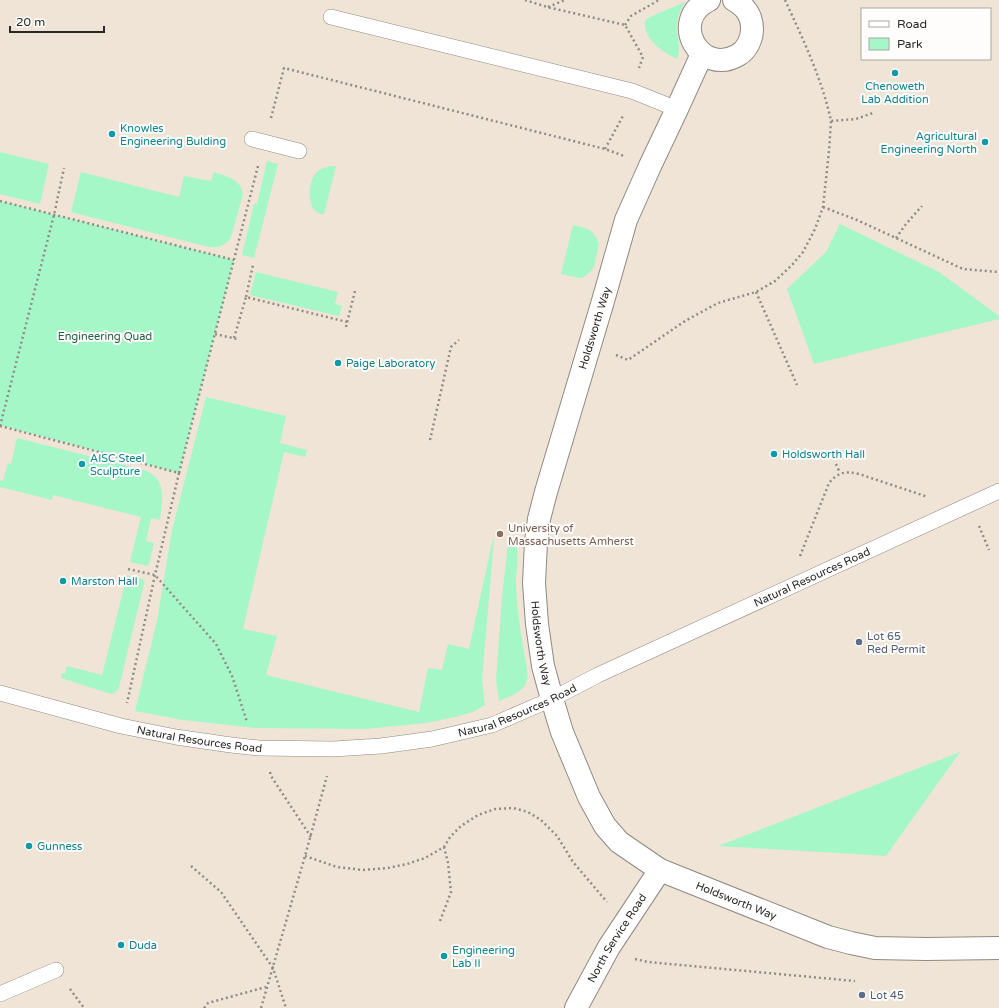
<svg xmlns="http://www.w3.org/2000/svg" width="999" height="1008" font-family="'Varela Round',sans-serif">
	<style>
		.built { fill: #efe4d6; fill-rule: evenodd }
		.green { fill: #a6f7c8 }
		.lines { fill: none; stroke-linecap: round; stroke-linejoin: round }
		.lane-casing { stroke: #8f8a83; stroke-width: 16 }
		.street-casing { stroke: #8f8a83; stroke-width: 24 }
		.path { stroke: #918c87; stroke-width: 2.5; stroke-dasharray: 2 3; stroke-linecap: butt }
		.lane { stroke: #fff; stroke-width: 15 }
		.street { stroke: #fff; stroke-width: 22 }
		.culture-dot { fill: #0f9aa8; stroke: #fffdfc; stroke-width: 1.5 }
		.education-dot { fill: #8d6e63; stroke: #fffdfc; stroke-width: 1.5 }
		.service-dot { fill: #5c6f8a; stroke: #fffdfc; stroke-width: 1.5 }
		.labels { text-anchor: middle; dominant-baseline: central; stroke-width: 4; stroke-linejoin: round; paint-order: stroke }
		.culture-label { font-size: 11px; fill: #0d838f; stroke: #fffdfc; text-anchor: start }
		.street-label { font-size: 11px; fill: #2a2825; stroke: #fffdfc }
		.park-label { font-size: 11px; fill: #1f6040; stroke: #fffdfc }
		.education-label { font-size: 11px; fill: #785e54; stroke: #fffdfc; text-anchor: start }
		.service-label { font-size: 11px; fill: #4e5e75; stroke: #fffdfc; text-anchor: start }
	</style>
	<rect width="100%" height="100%" fill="#f6efe7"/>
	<path class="built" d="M0 0H999V1008H0ZM862 9H990V59H862Z"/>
	<g class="green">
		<path d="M685 2C679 12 676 21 677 33 679 43 680 50 677 59 663 52 643 39 645 21L647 19 652 16Z"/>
		<path d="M0 152 49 164 40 204 0 194Z"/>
		<path d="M267 161 278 164 254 258 242 255 254 204H257Z"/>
		<path d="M330 166H336L324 214C322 214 320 214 318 213 306 206 308 182 316 173 320 169 325 167 330 166Z"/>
		<path d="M81 172 179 197 184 176 211 181 214 172C226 176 241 179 243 194L231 237C225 246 220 248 209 247L71 212Z"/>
		<path d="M0 201 234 260 179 473 0 425Z"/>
		<path d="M840 224 939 272 999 316V319L814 364 787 289 826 252Z"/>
		<path d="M573 225 588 229 592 232 596 237 599 244 594 267 590 272 584 277 579 278 561 274Z"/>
		<path d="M256 272 338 292 335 304 342 306 339 316 250 295Z"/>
		<path d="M206 397 286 416 280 443 307 450 305 457 284 452 243 629 277 636 266 675 419 712 428 668 442 670 448 644 469 649 493 539H494L482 680 485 705 473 712 455 717 426 723 366 729 255 728 183 720 135 711 157 621 172 530Z"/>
		<path d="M17 438 144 470C168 479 162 500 160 520L151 518 146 541 154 543 149 564 147 566 130 562 141 517 53 495 52 500 0 487V480L3 481 8 463 11 464Z"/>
		<path d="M509 534C512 537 514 540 516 544 519 556 517 567 516 578 516 599 519 620 522 640 523 649 529 672 527 680 524 693 509 696 499 701L496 681 502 597Z"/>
		<path d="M127 575 145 580 119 687 116 692 111 694 61 678 62 673 65 674 67 666 102 675Z"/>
		<path d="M960 752 886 856 718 846Z"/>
	</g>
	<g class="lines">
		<g class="lane-casing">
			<g id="lane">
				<path d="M331 17 632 91 677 109"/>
				<path d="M252 139 299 151"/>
				<path id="s1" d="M0 693 121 726 176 737 231 745 259 748 333 749 381 746 432 739 492 725 552 699 598 675 999 491"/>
				<path d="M0 994 56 970"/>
			</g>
		</g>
		<g class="street-casing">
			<g id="street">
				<path d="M709 0C668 20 700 77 738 55 747 50 752 39 752 29 752 15 746 7 734 0"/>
				<path id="s2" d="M702 54 677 109 650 166 626 220 603 301 546 492 539 519 536 542 534 583 537 624 543 666 552 699 562 732 589 797 605 826 619 842 660 870 828 937 851 943 875 948 926 949 999 948"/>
				<path id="s3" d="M576 1008 609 947 660 870"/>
			</g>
		</g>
		<g class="path">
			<path d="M525 0 547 7 625 25 643 57 639 68"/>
			<path d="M785 0C803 39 822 79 831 121L856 119 873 113"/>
			<path d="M548 7 565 0"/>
			<path d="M625 25 631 16 659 0"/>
			<path d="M271 118 284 68 605 149 624 156"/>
			<path d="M605 149 624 114"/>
			<path d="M0 201 234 260"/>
			<path d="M823 207 857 220 963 269 999 272"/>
			<path d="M896 238 906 224 922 206"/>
			<path d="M756 292 797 385"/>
			<path d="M246 297 253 265"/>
			<path d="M346 327 355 291"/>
			<path d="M215 334 237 339"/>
			<path d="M234 338 246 297 347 322"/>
			<path d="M616 355 628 360 685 321 718 303 756 292 775 281 792 265 803 252 815 229 823 207 829 151 831 121"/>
			<path d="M0 426 179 473 155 575 127 703"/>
			<path d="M0 426 54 215 64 168"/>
			<path d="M430 440 451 347 459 340"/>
			<path d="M836 464 840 473"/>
			<path d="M179 473 258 166"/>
			<path d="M979 526 989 550"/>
			<path d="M800 556 829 483C838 472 845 471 859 474L928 497"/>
			<path d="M128 569 155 575 216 644 232 676 247 722"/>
			<path d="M270 772 271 776 311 837"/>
			<path d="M305 856 337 867 363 870 388 868 407 864 425 858 444 847 450 837 461 826 478 815 495 809 513 808 528 812 541 820 557 836 573 862 607 902"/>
			<path d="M191 866 221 892 273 968 286 1008"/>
			<path d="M440 921 451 892 448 863 444 847"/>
			<path d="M635 959 648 962 855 981"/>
			<path d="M70 989 84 1008"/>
			<path d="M204 1008 208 1003 266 987"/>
			<path d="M261 1008 305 856 327 776"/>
		</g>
		<use href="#lane" class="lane"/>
		<use href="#street" class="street"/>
	</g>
	<g class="culture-dot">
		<circle cx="895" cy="73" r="4"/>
		<circle cx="112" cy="134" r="4"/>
		<circle cx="985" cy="142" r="4"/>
		<circle cx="338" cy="363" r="4"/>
		<circle cx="774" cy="454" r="4"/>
		<circle cx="82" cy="464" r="4"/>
		<circle cx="63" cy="581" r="4"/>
		<circle cx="29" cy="846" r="4"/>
		<circle cx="121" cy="945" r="4"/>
		<circle cx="444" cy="956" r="4"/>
	</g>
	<circle class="education-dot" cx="500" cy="534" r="4"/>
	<g class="service-dot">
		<circle cx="859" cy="642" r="4"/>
		<circle cx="862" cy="995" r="4"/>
	</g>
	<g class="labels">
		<g class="culture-label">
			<text x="895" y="86" text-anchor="middle">Chenoweth<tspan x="895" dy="13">Lab Addition</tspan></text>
			<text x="120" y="128">Knowles<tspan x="120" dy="13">Engineering Bulding</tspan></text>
			<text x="977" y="136" text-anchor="end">Agricultural<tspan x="977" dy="13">Engineering North</tspan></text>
			<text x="346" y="363">Paige Laboratory</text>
			<text x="782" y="454">Holdsworth Hall</text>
			<text x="90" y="458">AISC Steel<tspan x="90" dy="13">Sculpture</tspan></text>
			<text x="71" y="581">Marston Hall</text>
			<text x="37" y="846">Gunness</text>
			<text x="129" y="945">Duda</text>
			<text x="452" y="950">Engineering<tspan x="452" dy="13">Lab II</tspan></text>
		</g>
		<g class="street-label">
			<text transform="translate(595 328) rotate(-73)">Holdsworth Way</text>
			<text stroke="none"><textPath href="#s1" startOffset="853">Natural Resources Road</textPath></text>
			<text stroke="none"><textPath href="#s2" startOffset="619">Holdsworth Way</textPath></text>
			<text stroke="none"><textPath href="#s1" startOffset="529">Natural Resources Road</textPath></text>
			<text stroke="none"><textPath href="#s1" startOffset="205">Natural Resources Road</textPath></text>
			<text stroke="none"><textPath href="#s2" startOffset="967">Holdsworth Way</textPath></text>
			<text stroke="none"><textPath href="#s3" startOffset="81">North Service Road</textPath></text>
		</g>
		<g class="park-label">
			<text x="105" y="336">Engineering Quad</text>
		</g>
		<g class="education-label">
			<text x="508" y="528">University of<tspan x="508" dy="13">Massachusetts Amherst</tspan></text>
		</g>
		<g class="service-label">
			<text x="867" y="636">Lot 65<tspan x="867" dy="13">Red Permit</tspan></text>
			<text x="870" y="995">Lot 45</text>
		</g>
	</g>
	<rect x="861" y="8" width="130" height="52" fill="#fffdfc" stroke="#aaa8a6"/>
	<rect x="869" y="21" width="20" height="6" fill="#ffffff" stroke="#aaa8a6"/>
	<text x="897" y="28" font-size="12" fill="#2a2825">Road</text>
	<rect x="869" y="38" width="20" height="12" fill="#a6f7c8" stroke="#aaa8a6"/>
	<text x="897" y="48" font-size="12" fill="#2a2825">Park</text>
	<path d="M10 26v6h94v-6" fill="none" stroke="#2a2825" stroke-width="2"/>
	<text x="16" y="26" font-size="12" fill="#2a2825" stroke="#fffdfc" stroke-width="3" paint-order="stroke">20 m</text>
</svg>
